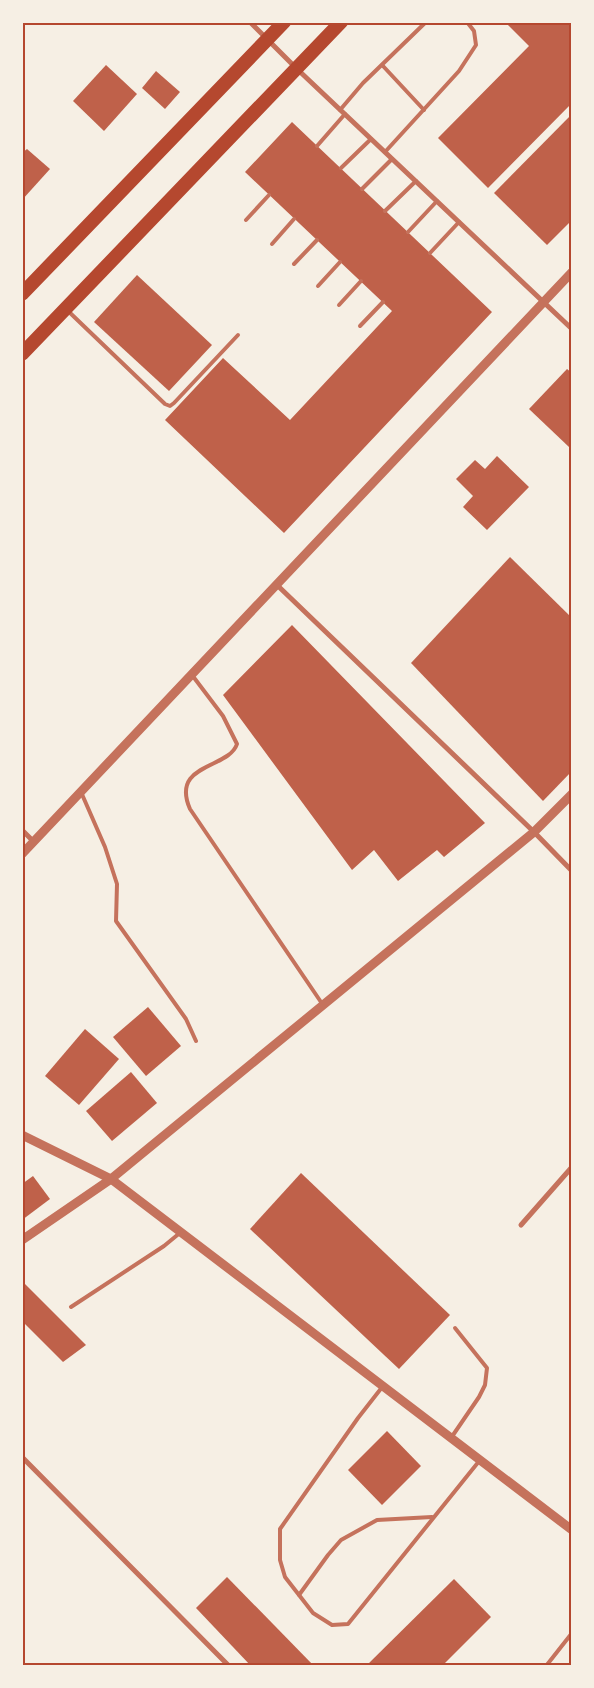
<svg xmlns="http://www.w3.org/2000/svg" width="594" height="1688" font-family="'IBM Plex Sans',sans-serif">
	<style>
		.building { fill: #bf614a }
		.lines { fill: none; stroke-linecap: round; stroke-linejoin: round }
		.service { stroke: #c5725c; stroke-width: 4 }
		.minor { stroke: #c5725c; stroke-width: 5 }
		.tertiary { stroke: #c5725c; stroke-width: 9 }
		.trunk { stroke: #b5482f; stroke-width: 14 }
		.neatline { fill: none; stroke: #b5482f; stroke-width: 2 }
	</style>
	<rect width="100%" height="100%" fill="#f6efe4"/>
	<g class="building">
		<path d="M505 22H572V103L488 188 438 138 529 46Z"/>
		<path d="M106 65 137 94 104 131 73 101Z"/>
		<path d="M156 71 180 92 165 109 142 88Z"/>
		<path d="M572 114V220L547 245 494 193Z"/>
		<path d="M292 122 492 312 284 533 165 420 223 358 290 420 392 311 245 172Z"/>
		<path d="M27 149 50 169 22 200V153Z"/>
		<path d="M137 275 212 345 169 391 94 322Z"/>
		<path d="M567 369 572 373V443L569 447 529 409Z"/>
		<path d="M497 456 529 487 487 530 463 507 473 496 456 479 475 460 485 469Z"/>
		<path d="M510 557 572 618V771L543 801 411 663Z"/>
		<path d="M292 625 485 823 444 857 437 850 398 881 374 850 352 870 223 695Z"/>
		<path d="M148 1007 181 1046 146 1076 113 1037Z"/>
		<path d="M85 1029 119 1059 79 1105 45 1076Z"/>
		<path d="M131 1072 157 1103 112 1141 86 1111Z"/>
		<path d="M301 1173 450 1315 399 1369 250 1229Z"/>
		<path d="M33 1176 50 1199 22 1220V1184Z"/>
		<path d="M22 1281 86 1345 63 1362 22 1321Z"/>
		<path d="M387 1431 421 1466 382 1505 348 1470Z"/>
		<path d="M227 1577 314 1666H251L196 1608Z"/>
		<path d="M454 1579 491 1617 442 1666H366Z"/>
	</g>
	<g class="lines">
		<g class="service">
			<path d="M383 66 424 110"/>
			<path d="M340 110 363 83 426 22"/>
			<path d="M317 146 345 114"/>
			<path d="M385 152 459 71 476 45 474 31 467 22"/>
			<path d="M341 168 371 139"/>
			<path d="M362 189 392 159"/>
			<path d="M385 211 416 181"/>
			<path d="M246 220 269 195"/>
			<path d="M408 232 437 201"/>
			<path d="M272 244 294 219"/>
			<path d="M430 253 459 222"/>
			<path d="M294 264 317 240"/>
			<path d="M318 286 340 262"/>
			<path d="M339 305 361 281"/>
			<path d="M67 310 165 404 170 406 174 403 238 335"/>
			<path d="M360 326 383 302"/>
			<path d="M192 675 223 716 237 744C229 769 170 763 190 809L323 1005"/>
			<path d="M81 792 105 847 117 884 116 921 186 1019 196 1041"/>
			<path d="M71 1307 164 1246 181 1232"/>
			<path d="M383 1386 358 1418 280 1529V1560L285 1577 313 1613 332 1625 348 1624 480 1460"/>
			<path d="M451 1438 479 1397 485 1385 487 1368 455 1328"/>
			<path d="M299 1595 328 1555 341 1540 377 1520 432 1517"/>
			<path d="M546 1666 572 1633"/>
		</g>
		<g class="minor">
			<path d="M250 22 296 68 572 329"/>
			<path d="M277 585 534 832 572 871"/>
			<path d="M22 830 34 842"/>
			<path d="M521 1225 572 1167"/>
			<path d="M22 1457 229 1666"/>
		</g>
		<g class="tertiary">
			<path d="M22 854 572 272"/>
			<path d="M22 1135 111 1179 572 1530"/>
			<path d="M22 1240 111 1179 534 832 572 794"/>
		</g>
		<g class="trunk">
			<path d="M22 294 284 22"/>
			<path d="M22 354 341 22"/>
		</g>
	</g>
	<rect width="594" height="1688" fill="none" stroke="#f6efe4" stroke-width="48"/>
	<rect x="24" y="24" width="546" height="1640" class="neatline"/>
</svg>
